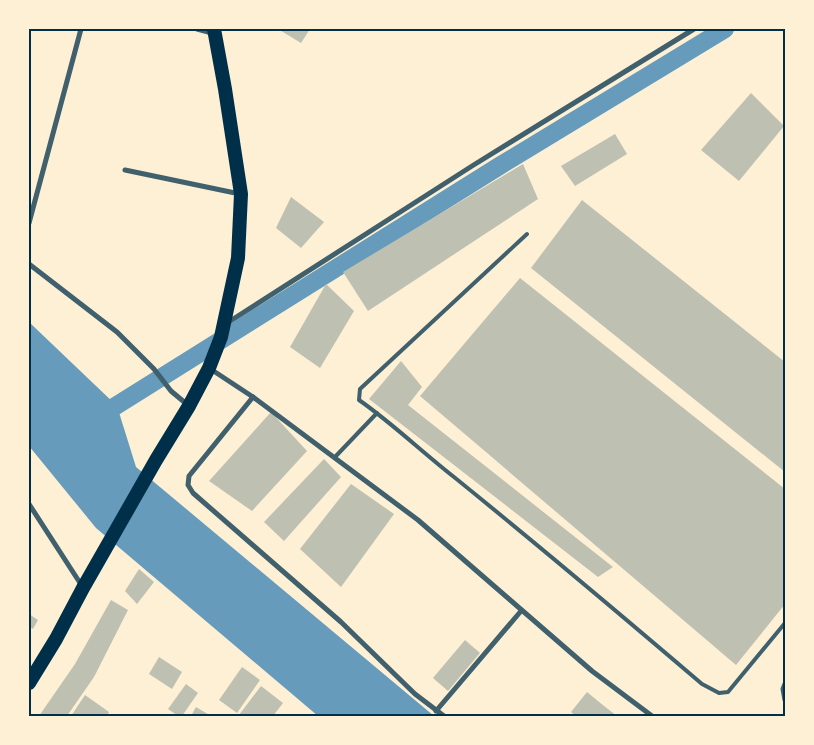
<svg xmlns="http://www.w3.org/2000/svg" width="814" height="745" font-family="'Source Sans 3',sans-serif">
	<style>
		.water { fill: #669bbc }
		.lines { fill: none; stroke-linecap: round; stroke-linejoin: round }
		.canal { stroke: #669bbc; stroke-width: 18 }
		.building { fill: #bec0b2 }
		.service { stroke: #3f606c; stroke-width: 4 }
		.minor { stroke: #3f606c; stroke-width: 5 }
		.trunk { stroke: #003049; stroke-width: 14 }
		.neatline { fill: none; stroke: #003049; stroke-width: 2 }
	</style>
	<rect width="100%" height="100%" fill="#fdf0d5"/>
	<path class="water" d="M29 322 117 406 136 467 434 716H318L96 528 29 446Z"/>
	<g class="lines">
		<path class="canal" d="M98 417 501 165 725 29"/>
	</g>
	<g class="building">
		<path d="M278 29H310L301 43Z"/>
		<path d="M751 93 784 126 739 181 701 150Z"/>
		<path d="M615 134 627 154 575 186 561 166Z"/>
		<path d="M523 164 538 199 368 311 343 272Z"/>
		<path d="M291 197 324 222 301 248 276 228Z"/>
		<path d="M582 200 785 362V472L531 268Z"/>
		<path d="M520 278 785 489V604L736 665 420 396Z"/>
		<path d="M326 284 354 311 320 368 290 347Z"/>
		<path d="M401 361 422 387 408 405 613 567 598 577 369 399Z"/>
		<path d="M271 412 307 451 252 511 209 481Z"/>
		<path d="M324 459 341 477 284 541 264 522Z"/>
		<path d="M351 484 394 514 341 587 300 549Z"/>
		<path d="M139 569 154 582 137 604 125 591Z"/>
		<path d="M111 600 128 610 94 677 67 716H39L75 664Z"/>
		<path d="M29 614 38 620 33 629 29 627Z"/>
		<path d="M465 640 480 653 448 691 433 678Z"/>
		<path d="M159 657 182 672 172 689 149 674Z"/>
		<path d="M242 667 260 680 237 713 219 700Z"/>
		<path d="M186 684 198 693 182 716H178L168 709Z"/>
		<path d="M261 686 283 703 273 716H241L239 715Z"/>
		<path d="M587 692 604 706 617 716H576L571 712Z"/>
		<path d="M85 695 109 712 107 716H71Z"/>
		<path d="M196 707 211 716H191Z"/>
	</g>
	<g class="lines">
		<g class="service">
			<path d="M527 234 360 389 359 400C392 423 422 452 454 477 538 545 620 614 702 684L719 693 728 692 785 623"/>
			<path d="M335 457 377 413"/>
		</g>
		<g class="minor">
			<path d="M197 29 212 33"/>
			<path d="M125 170 240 194"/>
			<path d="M29 223 81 29"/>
			<path d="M29 264 117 332 154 369 171 391 189 406"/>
			<path d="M227 323 472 166 694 29"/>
			<path d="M209 368 253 397 418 520 592 671 652 716"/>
			<path d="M253 397 189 476 188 485 193 493 341 622 415 694 444 716"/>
			<path d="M29 504 82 586"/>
			<path d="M785 684 783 689 785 700"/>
			<path d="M436 711 521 611"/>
		</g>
		<path class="trunk" d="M29 683 56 639 83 588 156 460 189 406 209 368 221 337 238 258 241 194 225 89 214 29"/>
	</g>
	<rect width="814" height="745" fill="none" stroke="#fdf0d5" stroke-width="60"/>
	<rect x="30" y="30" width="754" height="685" class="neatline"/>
</svg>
